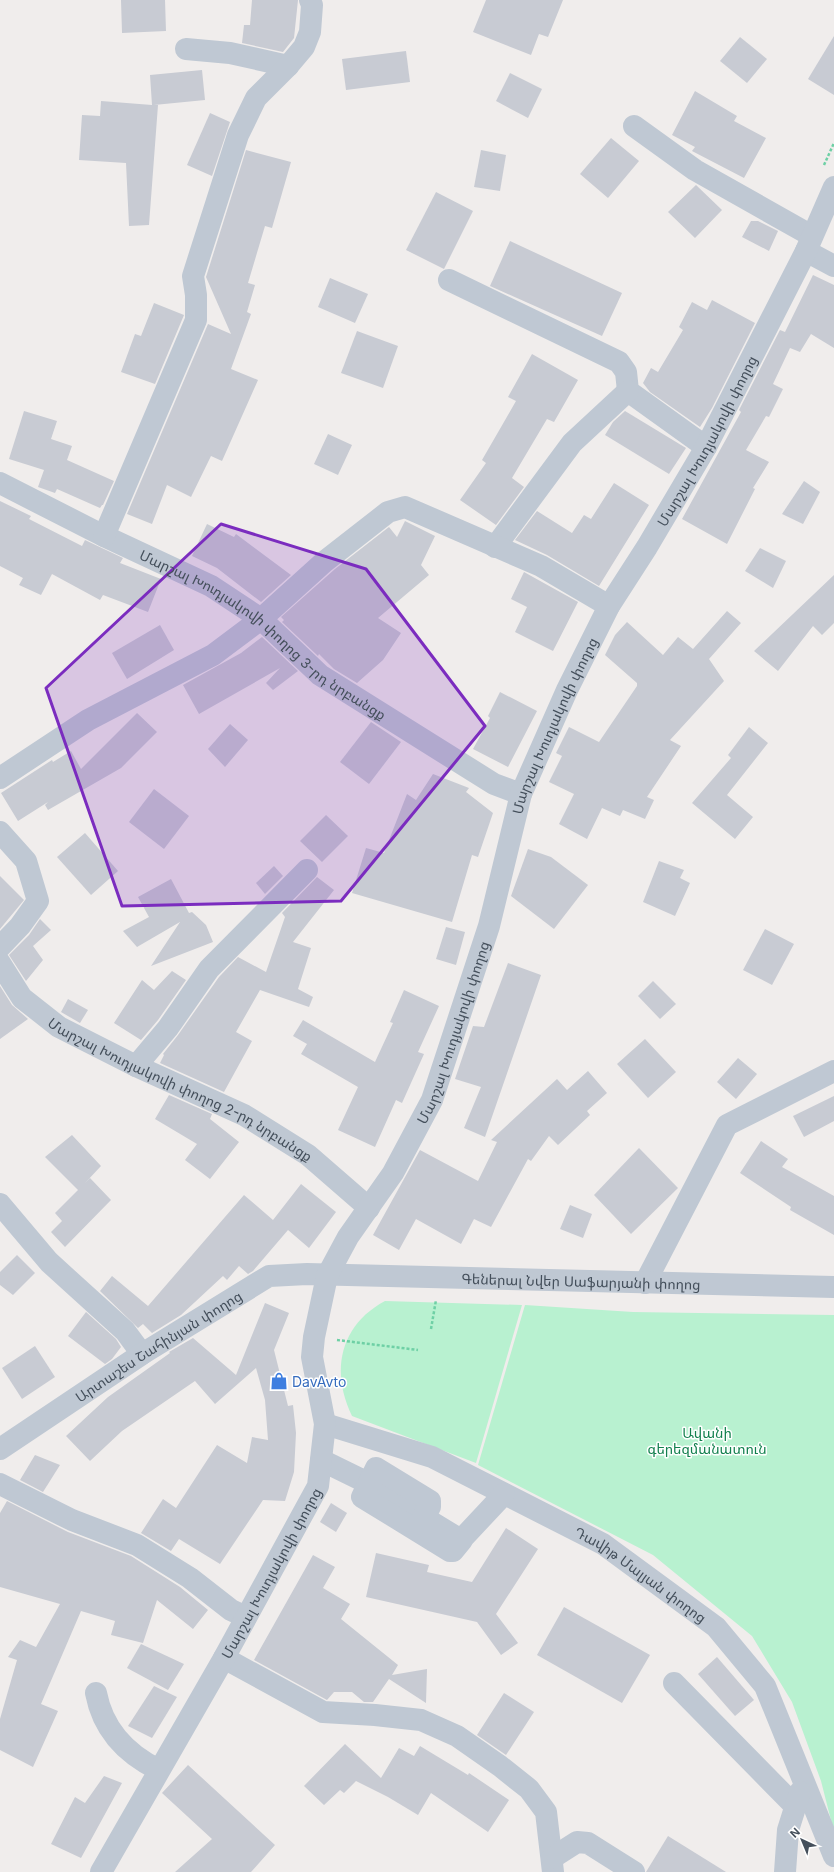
<svg xmlns="http://www.w3.org/2000/svg" width="834" height="1872" font-family="Inter,'Noto Sans Armenian',sans-serif">
	<style>
		.green { fill: #b8f1d0 }
		.building { fill: #c8cbd3 }
		.lines { fill: none; stroke-linecap: round; stroke-linejoin: round }
		.path { stroke: #6ed0a5; stroke-width: 2.5; stroke-dasharray: 3 2; stroke-linecap: butt }
		.minor { stroke: #bfc8d3; stroke-width: 22 }
		.marked { fill: #7b2cbf; fill-opacity: 0.2; stroke: #7b2cbf; stroke-width: 3; stroke-linejoin: round }
		.labels { text-anchor: middle; dominant-baseline: central; stroke-width: 3; stroke-linejoin: round; paint-order: stroke }
		.street-label { font-size: 14px; fill: #444f5b; stroke: #fff }
		.shop-label { font-size: 14px; fill: #366cbe; stroke: #fff; text-anchor: start }
		.park-label { font-size: 14px; fill: #12804e; stroke: #fff }
	</style>
	<rect width="100%" height="100%" fill="#f0edec"/>
	<g class="green">
		<path d="M385 1301 522 1305 476 1463 352 1416C330 1371 340 1325 385 1301Z"/>
		<path d="M525 1305 633 1312 834 1315V1832L821 1781 792 1702 752 1636 653 1555 478 1465Z"/>
	</g>
	<g class="building">
		<path d="M121 0H165L166 31 122 33Z"/>
		<path d="M252 0H298L294 38 283 52 242 43 244 25H250Z"/>
		<path d="M486 0H563L548 37 539 34 531 55 473 32Z"/>
		<path d="M834 36V95L808 79Z"/>
		<path d="M740 37 767 59 747 83 720 61Z"/>
		<path d="M406 51 410 82 346 90 342 59Z"/>
		<path d="M202 70 205 100 154 105H158L149 225 129 226 126 163 79 160 82 115 100 116 101 101 152 105 150 75Z"/>
		<path d="M510 73 542 89 528 118 496 101Z"/>
		<path d="M695 91 737 116 734 121 766 138 744 178 692 151 695 147 672 135Z"/>
		<path d="M210 113 230 122 212 176 187 165Z"/>
		<path d="M611 138 639 161 608 198 580 174Z"/>
		<path d="M246 150 291 162 272 228 265 226 248 283 255 285 247 312 251 314 231 369 258 380 222 461 211 456 191 497 167 485 152 524 127 514 208 324 231 334 206 277Z"/>
		<path d="M481 150 506 155 500 191 474 187Z"/>
		<path d="M696 185 722 210 695 238 668 212Z"/>
		<path d="M436 192 473 211 444 269 406 250Z"/>
		<path d="M751 221H758L778 231 769 251 742 237Z"/>
		<path d="M510 241 622 293 602 336 490 286Z"/>
		<path d="M813 275 834 285V348L811 334 800 352 790 348 773 384 783 389 769 417 766 416 746 450 769 462 753 488 755 489 727 544 682 519 741 412 739 410 780 330 785 332Z"/>
		<path d="M330 278 368 294 355 323 318 307Z"/>
		<path d="M712 300 755 323 712 408 700 427 650 392 643 383 651 368 658 372 683 330 679 327 692 302 707 310Z"/>
		<path d="M154 303 184 315 155 384 121 372 135 334 141 336Z"/>
		<path d="M357 331 398 346 383 388 341 373Z"/>
		<path d="M532 354 578 380 554 422 547 419 512 478 524 487 496 525 460 500 486 463 482 460 516 401 508 397Z"/>
		<path d="M24 411 57 421 51 439 72 446 67 460 114 481 103 505H102L100 508 57 489 55 493 38 487 44 470 9 459Z"/>
		<path d="M625 411 686 448 669 474 605 435 613 422Z"/>
		<path d="M328 434 352 445 338 475 314 464Z"/>
		<path d="M804 481 820 492 803 524 782 514Z"/>
		<path d="M614 483 649 505 599 586 547 555 515 540 537 511 572 533 584 515 591 519Z"/>
		<path d="M0 501 31 516 29 519 82 546 85 540 123 558 120 563 161 579 148 612 103 595 100 600 52 574 41 595 19 585 23 578 0 566Z"/>
		<path d="M405 521 435 536 421 565 429 575 378 618 401 633 383 660 357 683 334 669 319 654 318 656 282 622 284 620 281 617 335 569 389 527 397 537Z"/>
		<path d="M207 524 234 537 236 534 291 575 261 602 217 568 192 556Z"/>
		<path d="M760 548 786 561 773 588 745 571Z"/>
		<path d="M524 572 578 602 553 651 515 632 527 607 511 599Z"/>
		<path d="M834 575V623L822 635 813 626 778 671 754 651Z"/>
		<path d="M727 611 741 623 709 659 724 681 670 740 681 746 647 797 654 800 645 819 623 810 620 816 602 808 587 839 559 824 574 794 549 782 562 756 556 753 569 727 599 742 637 686V683L605 655 615 635 627 622 663 655 678 637 693 649Z"/>
		<path d="M160 625 174 650 127 679 112 653Z"/>
		<path d="M262 637 298 671 273 690 266 683 280 668 199 714 183 685 241 653Z"/>
		<path d="M500 692 537 711 508 767 473 749 490 718 488 716Z"/>
		<path d="M137 713 157 732 121 768 48 810 45 805 48 802 18 821 1 793 52 760 53 762 71 751 81 769Z"/>
		<path d="M371 722 401 742 369 784 340 762Z"/>
		<path d="M230 724 248 740 225 767 208 749Z"/>
		<path d="M749 727 768 743 727 795 753 817 735 839 692 803 731 758 728 755Z"/>
		<path d="M433 774 469 788 466 792 493 813 478 857 472 855 452 922 352 893 366 848 384 853 407 794 416 800Z"/>
		<path d="M154 789 189 816 164 849 129 822Z"/>
		<path d="M326 815 348 836 322 862 300 841Z"/>
		<path d="M85 833 118 871 91 895 57 857Z"/>
		<path d="M528 849 551 857 588 885 554 929 511 896Z"/>
		<path d="M659 861 684 870 680 878 690 883 675 916 643 902Z"/>
		<path d="M274 866 283 876 265 894 256 883Z"/>
		<path d="M0 876 24 900 0 929Z"/>
		<path d="M317 877 334 890 293 942 311 948 298 989 313 997 309 1007 260 990 236 1032 252 1041 224 1092 160 1063 164 1055 163 1054 178 1035 219 977 238 957 266 972 285 917 282 913Z"/>
		<path d="M171 879 189 913 192 912 206 925 213 942 151 966 180 922 137 947 123 931 149 917 138 897Z"/>
		<path d="M40 919 51 930 33 946 43 960 26 981 9 955 29 935Z"/>
		<path d="M446 927 465 932 456 965 436 959Z"/>
		<path d="M765 929 794 944 772 985 743 970Z"/>
		<path d="M508 963 541 975 485 1137 464 1128 481 1087 455 1079 473 1026 484 1027Z"/>
		<path d="M172 971 186 980 158 1020 141 1040 114 1023 142 980 154 990Z"/>
		<path d="M653 981 676 1004 660 1019 638 996Z"/>
		<path d="M0 986 12 1005 28 1019 0 1039Z"/>
		<path d="M404 990 439 1006 418 1052 424 1054 402 1103 396 1100 375 1147 338 1130 358 1087 301 1054 307 1044 293 1036 303 1020 375 1062 393 1023 390 1022Z"/>
		<path d="M68 999 88 1010 80 1023 61 1012Z"/>
		<path d="M645 1039 676 1072 648 1098 617 1064Z"/>
		<path d="M738 1058 757 1074 736 1099 717 1082Z"/>
		<path d="M588 1071 607 1093 587 1111 590 1115 558 1145 549 1136 531 1161 528 1159 491 1227 474 1219 461 1244 416 1219 399 1250 373 1235 420 1150 478 1181 497 1142 491 1140 557 1079 567 1090Z"/>
		<path d="M169 1095 212 1114 210 1119 239 1142 210 1179 185 1160 197 1144 155 1119Z"/>
		<path d="M834 1096V1121L804 1137 793 1116Z"/>
		<path d="M72 1135 101 1166 85 1183 90 1178 111 1200 65 1247 51 1232 62 1221 55 1213 78 1190 45 1157Z"/>
		<path d="M761 1141 788 1159 782 1167 834 1196V1235L790 1210 791 1207 740 1173Z"/>
		<path d="M639 1148 678 1188 631 1234 594 1195Z"/>
		<path d="M301 1184 336 1212 309 1248 288 1230 253 1271 248 1274 239 1266 227 1280 223 1276 181 1315 152 1333 143 1324 138 1328 100 1291 112 1276 148 1306 244 1195 273 1220Z"/>
		<path d="M570 1205 592 1214 583 1238 560 1229Z"/>
		<path d="M17 1255 35 1273 13 1295 0 1285V1272Z"/>
		<path d="M265 1303 289 1313 274 1350 288 1406 293 1405 296 1433 294 1472 285 1501 263 1500 220 1564 179 1539 171 1551 141 1533 163 1499 176 1508 217 1445 247 1463 252 1437 268 1440 265 1400 256 1368 215 1404 195 1381 122 1431 90 1461 66 1436 108 1397 170 1353 169 1352 193 1338 236 1375Z"/>
		<path d="M86 1312 116 1339 121 1347 112 1359 105 1364 68 1336Z"/>
		<path d="M35 1346 55 1377 22 1399 2 1368Z"/>
		<path d="M35 1455 60 1465 43 1492 20 1480Z"/>
		<path d="M7 1501 68 1532 131 1556 180 1587 208 1610 193 1629 157 1600 143 1643 111 1635 115 1621 81 1611 41 1704 58 1711 33 1767 0 1750V1719L17 1660 8 1657 20 1640 36 1647 60 1604 0 1587V1513Z"/>
		<path d="M331 1503 347 1513 336 1532 320 1522Z"/>
		<path d="M506 1528 538 1549 496 1614 518 1643 501 1655 477 1622 366 1597 376 1553 429 1565 427 1572 472 1582Z"/>
		<path d="M313 1555 335 1567 323 1588 350 1604 341 1619 398 1665 392 1675 427 1669 426 1703 389 1679 373 1702H364L352 1692H334L327 1700 254 1660Z"/>
		<path d="M564 1607 650 1655 622 1703 537 1655Z"/>
		<path d="M141 1644 184 1664 168 1690 127 1668Z"/>
		<path d="M717 1657 754 1700 735 1716 698 1674Z"/>
		<path d="M154 1686 177 1697 152 1738 128 1726Z"/>
		<path d="M504 1693 534 1712 506 1755 477 1735Z"/>
		<path d="M345 1744 381 1778 399 1748 414 1756 420 1746 468 1775 469 1773 509 1800 488 1832 431 1793 418 1815 388 1797 356 1781 344 1793 340 1790 324 1805 304 1786Z"/>
		<path d="M188 1765 275 1845 251 1872H175L212 1839 162 1793Z"/>
		<path d="M104 1776 122 1783 81 1858 51 1844 75 1797 85 1803Z"/>
		<path d="M668 1836 726 1872H646Z"/>
	</g>
	<g class="lines">
		<g class="path">
			<path d="M824 165 834 143"/>
			<path d="M431 1329 436 1300"/>
			<path d="M337 1340 418 1350"/>
		</g>
		<g class="minor">
			<path d="M186 49 230 53 288 66"/>
			<path d="M634 126 695 170 812 236"/>
			<path d="M806 251 834 266"/>
			<path d="M449 280 619 362 626 372 628 391 706 447"/>
			<path id="s1" d="M0 483 104 536 211 586 261 619 320 675 494 784 521 794"/>
			<path d="M104 536 196 320V295L193 276 238 135 256 98 288 66 304 47 310 32 312 5 310 0"/>
			<path d="M495 547 572 443 628 391"/>
			<path d="M0 778 88 720 213 655 261 619 324 562 388 512 405 507 541 566 609 606"/>
			<path d="M0 832 26 861 38 901 20 926 0 947"/>
			<path id="s2" d="M0 963 22 998 59 1027 136 1066 244 1115 308 1155 369 1208"/>
			<path d="M136 1066 168 1028 209 969 307 870"/>
			<path d="M0 1204 49 1262 125 1331 142 1354"/>
			<path d="M645 1283 727 1125 834 1071"/>
			<path id="s3" d="M325 1424 432 1457 603 1544 716 1627 765 1686 834 1856"/>
			<path id="s4" d="M0 1449 142 1354 269 1276 307 1274 834 1287"/>
			<path d="M321 1460 368 1483 412 1510"/>
			<path d="M0 1484 72 1520 137 1545 190 1578 231 1610 246 1617"/>
			<path d="M462 1540 453 1551H450L362 1497 376 1468 430 1501V1507L423 1517 461 1540 504 1494"/>
			<path d="M224 1658 323 1712 375 1715 421 1720 457 1736 500 1766 529 1789 546 1812 553 1872"/>
			<path d="M674 1683 795 1806"/>
			<path d="M96 1693C103 1730 126 1754 159 1770"/>
			<path d="M552 1858 577 1842 588 1843 634 1872"/>
			<path id="s5" d="M101 1872 224 1658 318 1486 325 1424 312 1357 314 1337 327 1276 348 1237 393 1173 432 1100 489 926 521 794 567 690 609 606 647 547 706 447 806 251 834 187"/>
			<path d="M785 1872 788 1830 800 1792"/>
		</g>
	</g>
	<path class="marked" d="M221 524 366 569 485 726 341 901 122 906 46 688Z"/>
	<defs>
		<g id="shop-bare" transform="scale(1.38)"><path d="M-5-2.5h2.3a2.7 3.5 0 0 1 5.4 0H5L5.5 6h-11ZM-1.5-2.5h3a1.5 2.3 0 0 0-3 0Z" fill="#3f7fe0" stroke="#fff" stroke-width="2.5" paint-order="stroke"/></g>
	</defs>
	<g fill-rule="evenodd">
		<use href="#shop-bare" x="279" y="1381"/>
	</g>
	<g class="labels">
		<g class="street-label">
			<text stroke="none"><textPath href="#s5" startOffset="1580">Մարշալ Խուդյակովի փողոց</textPath></text>
			<text stroke="none"><textPath href="#s1" startOffset="305">Մարշալ Խուդյակովի փողոց 3-րդ նրբանցք</textPath></text>
			<text stroke="none"><textPath href="#s5" startOffset="1256">Մարշալ Խուդյակովի փողոց</textPath></text>
			<text stroke="none"><textPath href="#s5" startOffset="932">Մարշալ Խուդյակովի փողոց</textPath></text>
			<text stroke="none"><textPath href="#s2" startOffset="225">Մարշալ Խուդյակովի փողոց 2-րդ նրբանցք</textPath></text>
			<text stroke="none"><textPath href="#s4" startOffset="632">Գեներալ Նվեր Սաֆարյանի փողոց</textPath></text>
			<text stroke="none"><textPath href="#s4" startOffset="189">Արտաշես Շահինյան փողոց</textPath></text>
			<text stroke="none"><textPath href="#s5" startOffset="344">Մարշալ Խուդյակովի փողոց</textPath></text>
			<text stroke="none"><textPath href="#s3" startOffset="352">Դավիթ Մալյան փողոց</textPath></text>
		</g>
		<g class="shop-label">
			<text x="292" y="1381">DavAvto</text>
		</g>
		<g class="park-label">
			<text x="707" y="1432">Ավանի<tspan x="707" dy="16">գերեզմանատուն</tspan></text>
		</g>
	</g>
	<g transform="translate(802 1840) rotate(316)" stroke="#ffffff" stroke-width="3" paint-order="stroke">
	<path d="M0-3L7 15L0 10L-7 15Z" fill="#444f5b"/>
	<text y="-6" font-size="11" font-weight="bold" text-anchor="middle" fill="#444f5b">N</text>
	</g>
</svg>
